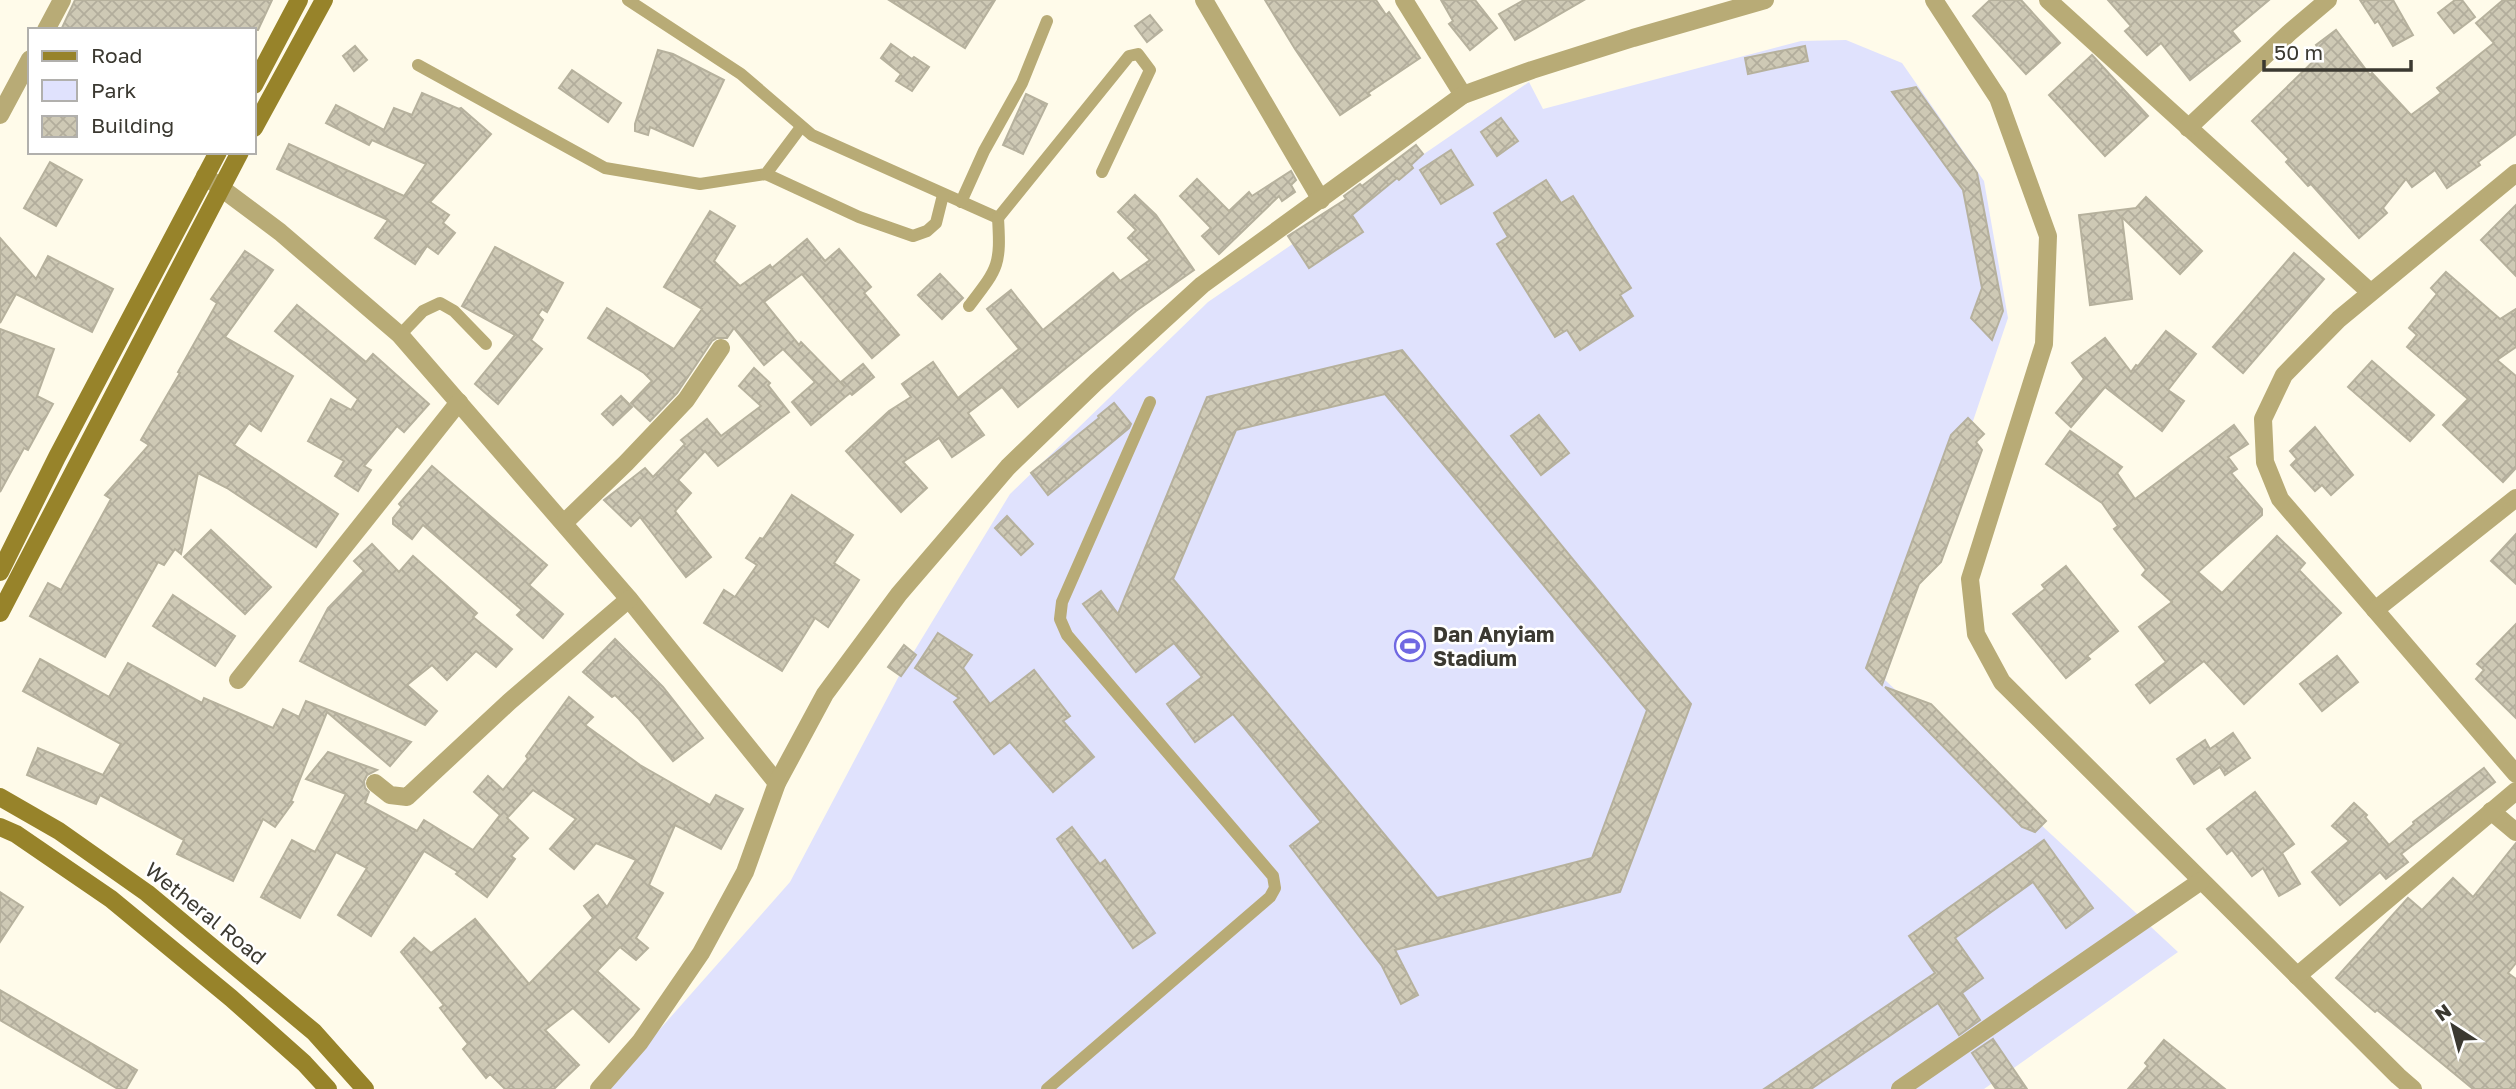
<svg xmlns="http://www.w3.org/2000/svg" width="2516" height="1089" font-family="'Golos Text',sans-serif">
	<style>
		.green { fill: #e0e2fd }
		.building { fill: url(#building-cross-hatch); stroke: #b6b19d; stroke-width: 2; fill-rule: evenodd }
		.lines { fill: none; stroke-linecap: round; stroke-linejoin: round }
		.service { stroke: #b8ab76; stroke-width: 12 }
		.minor { stroke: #b8ab76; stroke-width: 18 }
		.secondary { stroke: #97832a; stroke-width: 18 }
		.labels { text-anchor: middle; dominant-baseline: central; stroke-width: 5; stroke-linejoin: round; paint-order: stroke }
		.poi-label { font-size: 21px; font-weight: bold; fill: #3b3931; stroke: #fff; text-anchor: start }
		.street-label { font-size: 21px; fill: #3b3931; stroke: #fff }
	</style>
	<defs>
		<pattern id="building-cross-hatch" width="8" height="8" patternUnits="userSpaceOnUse" patternTransform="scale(1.75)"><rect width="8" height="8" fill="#cec9b5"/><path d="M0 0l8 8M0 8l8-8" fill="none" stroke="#b2ad9c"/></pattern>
	</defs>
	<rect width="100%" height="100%" fill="#fffbea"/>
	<path class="green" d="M1846 40 1902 63 1984 181 2008 318 1885 680 2178 952 1984 1089H607L790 882 899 676 1010 494 1208 302 1529 82 1543 109 1801 41Z"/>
	<g class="building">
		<path d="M75 0H272L258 30H61Z"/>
		<path d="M889 0H995L965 48Z"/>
		<path d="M1265 0H1376L1386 15 1389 12 1420 58 1368 93 1370 95 1340 115 1295 49Z"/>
		<path d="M1441 0H1475L1497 28 1470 50 1449 24 1453 21Z"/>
		<path d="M1524 0H1584L1515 40 1499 14Z"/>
		<path d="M1990 0H2021L2060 43 2026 74 1973 16Z"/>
		<path d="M2108 0H2269L2232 31 2240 41 2190 80 2161 43 2147 55 2125 31 2131 26Z"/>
		<path d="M2360 0H2393L2413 35 2393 46 2378 21 2375 23Z"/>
		<path d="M2455 0H2462L2475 17 2454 33 2438 13Z"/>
		<path d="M2503 0H2516V134L2478 162 2480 165 2447 188 2435 170 2412 187 2406 179 2383 208 2387 213 2359 238 2311 184 2308 186 2286 162 2289 159 2252 121 2322 53 2316 45 2336 30 2370 75 2372 73 2411 115 2441 93 2437 88 2494 43 2476 23Z"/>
		<path d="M1150 15 1162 30 1147 42 1135 26Z"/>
		<path d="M891 44 912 59 914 57 929 67 912 91 896 81 901 74 881 58Z"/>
		<path d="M355 46 367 60 354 71 343 56Z"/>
		<path d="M1805 46 1808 61 1748 74 1745 58Z"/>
		<path d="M658 50 673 54 724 80 693 146 650 127 648 135 635 131V124Z"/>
		<path d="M2092 55 2148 116 2105 156 2049 95Z"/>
		<path d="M572 70 621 103 608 122 559 88Z"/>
		<path d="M1916 87 1977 173 2003 311 1992 340 1971 318 1982 288 1963 190 1892 92Z"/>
		<path d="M422 93 459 109 461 108 491 134 430 202 449 215 443 223 455 233 438 254 427 246 415 264 375 238 388 220 277 169 289 144 404 196 426 164 372 140 369 145 326 123 336 105 384 130 394 108 412 115Z"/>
		<path d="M1026 94 1047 104 1023 154 1003 145Z"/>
		<path d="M1501 118 1518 141 1497 156 1481 132Z"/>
		<path d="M1416 145 1423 154 1411 165 1413 168 1399 180 1397 178 1352 215 1363 232 1309 268 1288 236 1346 199 1344 196 1360 184 1362 186Z"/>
		<path d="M1451 150 1473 185 1441 204 1420 170Z"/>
		<path d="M50 162 82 180 56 226 24 208Z"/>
		<path d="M1291 171 1296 180 1291 185 1295 192 1282 201 1279 196 1219 254 1202 236 1211 228 1180 196 1197 179 1229 211 1249 192 1252 196Z"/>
		<path d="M1546 180 1561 203 1573 196 1631 288 1620 295 1633 316 1580 350 1567 330 1555 337 1497 244 1508 237 1494 213Z"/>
		<path d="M1135 195 1156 215 1194 270 1136 311 1018 407 1002 387 968 413 984 435 952 457 939 438 903 462 927 488 901 512 846 451 889 411 911 397 902 384 933 362 958 398 1019 349 987 309 1011 290 1043 330 1113 273 1120 281 1150 260 1128 238 1136 230 1118 212Z"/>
		<path d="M2146 197 2202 251 2180 274 2122 217 2132 299 2090 305 2079 215 2136 208Z"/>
		<path d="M2516 205V276L2481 240Z"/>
		<path d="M710 211 735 226 714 261 740 286 770 265 772 268 807 239 825 261 839 249 871 287 864 293 899 335 872 358 802 274 764 302 799 345 801 342 845 387 841 382 863 364 874 377 852 395 850 393 811 425 792 402 815 382 783 349 764 365 734 328 727 338H717L712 341 677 393 650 421 631 403 652 381 644 373 588 338 607 308 674 349 702 309 664 287Z"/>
		<path d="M0 238 36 279 48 256 113 289 92 332 16 294 0 323Z"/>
		<path d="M495 247 563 283 547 312 542 309 538 315 543 320 531 340 542 349 498 404 475 384 515 335 462 306Z"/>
		<path d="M245 251 273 270 225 337 293 376 261 431 249 423 234 445 338 514 316 547 227 488 198 473 181 554 175 549 164 565 158 562 105 657 30 616 48 583 61 590 111 499 105 495 149 445 141 440 180 373 178 372 217 303 211 299Z"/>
		<path d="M2294 253 2324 279 2243 373 2213 347Z"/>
		<path d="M2446 272 2500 319 2516 309V347L2497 360 2516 376V468L2503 482 2443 425 2468 399 2407 347 2417 335 2409 328 2437 294 2431 288Z"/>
		<path d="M940 274 963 298 942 319 918 295Z"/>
		<path d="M297 305 366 362 373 354 429 404 404 432 397 426 364 466 371 470 358 491 335 476 344 461 308 441 331 399 351 410 358 399 275 331Z"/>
		<path d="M0 329 54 349 37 396 53 404 28 450 24 448 0 492Z"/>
		<path d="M2166 331 2196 354 2168 390 2184 401 2162 431 2105 387 2071 427 2056 413 2084 379 2072 363 2105 338 2131 372 2136 365 2138 366Z"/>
		<path d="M1402 350 1691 704 1620 892 1395 950 1418 995 1401 1004 1382 966 1290 846 1321 822 1233 714 1195 742 1167 704 1202 677 1174 643 1136 672 1083 604 1101 591 1118 614 1207 397ZM1385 394 1647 710 1592 858 1437 898 1173 579 1236 430Z"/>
		<path d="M2372 361 2434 415 2410 441 2348 387Z"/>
		<path d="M754 368 770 383 768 385 789 412 718 466 705 451 678 480 691 493 675 511 711 557 686 577 640 517 631 526 604 500 645 468 653 477 685 444 681 440 707 419 721 436 761 406 739 386Z"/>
		<path d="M621 396 632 407 613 425 602 414Z"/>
		<path d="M1114 403 1131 424 1129 428 1048 495 1031 473 1099 418 1098 416Z"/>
		<path d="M1539 415 1569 453 1541 475 1511 436Z"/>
		<path d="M1968 418 1984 434 1976 442 1982 450 1941 562 1919 584 1882 685 1866 668 1951 435Z"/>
		<path d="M2234 425 2248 444 2228 457 2237 469 2231 473 2262 509V515L2198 572 2222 593 2277 536 2305 563 2299 570 2341 613 2244 704 2204 661 2150 703 2136 685 2166 662 2139 627 2172 602 2142 575 2146 570 2114 529 2118 526 2102 503 2046 464 2070 431 2122 467 2117 473 2135 499Z"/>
		<path d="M2315 427 2353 475 2331 495 2322 485 2315 491 2291 465 2297 459 2290 451Z"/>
		<path d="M432 466 547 565 529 585 563 614 543 638 517 615 522 610 423 525 412 539 393 524V518L402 507 399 504Z"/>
		<path d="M792 495 853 535 834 563 859 580 828 627 815 618 782 671 704 623 724 590 735 597 757 565 746 558 760 538 763 539Z"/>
		<path d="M1007 516 1033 544 1021 555 995 528Z"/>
		<path d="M211 530 271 587 245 614 184 557Z"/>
		<path d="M2516 534V584L2491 561Z"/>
		<path d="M372 544 399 572 413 556 477 613 473 617 512 649 496 667 476 651 447 680 432 665 407 685 437 711 425 725 300 661 328 608 364 571 354 561Z"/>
		<path d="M2066 566 2118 631 2087 656 2090 659 2066 678 2013 614 2045 589 2042 585Z"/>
		<path d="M173 595 235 636 215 666 153 626Z"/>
		<path d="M2516 624V718L2476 679 2484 670 2477 664Z"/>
		<path d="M938 633 972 655 963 668 990 704 1034 670 1070 716 1063 721 1094 757 1053 792 1010 742 994 754 954 702 959 698 915 668Z"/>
		<path d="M615 639 663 687 703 738 673 761 639 719 615 695 612 697 583 672Z"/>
		<path d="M904 645 916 655 901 676 888 667Z"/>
		<path d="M2337 656 2358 682 2322 711 2300 684Z"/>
		<path d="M40 659 109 697 128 663 202 703 204 698 273 728 283 709 299 717 306 701 411 742 390 766 327 712 291 801 293 802 275 827 263 819 233 881 177 854 184 840 100 795 96 804 27 775 38 748 103 775 121 744 23 691Z"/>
		<path d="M1885 687 1931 704 2046 821 2035 832 2022 827Z"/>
		<path d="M569 697 593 717 585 725 640 765 710 805 716 795 743 809 721 849 675 825 649 885 663 893 636 938 648 948 636 960 620 947 597 971 639 1009 609 1042 573 1008 545 1030 579 1065 554 1089H505L490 1074 486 1078 463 1049 468 1044 440 1008 444 1005 401 952 414 938 431 953 475 919 529 984 593 918 584 906 598 895 607 907 636 860 596 843 574 869 550 849 576 819 533 790 507 818 528 838 511 856 515 859 487 897 456 874 458 872 424 851 371 936 338 915 367 868 336 852 300 918 261 897 292 840 315 852 346 794 306 779 328 752 377 770 367 775 364 781 365 788 369 792 365 803 417 831 424 820 473 850 500 815 474 792 488 776 503 790 528 759 526 756Z"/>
		<path d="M2233 733 2250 758 2225 775 2220 767 2194 784 2177 759 2205 740 2210 749Z"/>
		<path d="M2484 768 2495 782 2401 854 2408 862 2386 879 2380 872 2340 905 2312 872 2349 841 2332 826 2354 803 2367 815 2365 817 2389 845 2414 824 2413 822Z"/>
		<path d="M2255 792 2294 844 2282 853 2300 884 2279 896 2263 868 2252 876 2232 850 2227 854 2207 829Z"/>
		<path d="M1072 827 1100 864 1105 860 1155 933 1133 948 1057 839Z"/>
		<path d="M2044 840 2093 908 2066 928 2033 882 1955 938 1983 978 1962 993 1980 1020 1959 1035 1938 1003 1811 1089H1764L1935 973 1909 936Z"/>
		<path d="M2516 843V963L2508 973 2516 979V1089H2473L2377 1010 2375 1012 2336 978 2408 898 2422 910 2453 878 2473 897Z"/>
		<path d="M0 892 23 907 0 942Z"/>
		<path d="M0 990 137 1070 126 1089H118L0 1020Z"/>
		<path d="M1993 1039 2027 1089H1996L1972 1053Z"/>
		<path d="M2164 1040 2225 1089H2128L2148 1066 2145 1063Z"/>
	</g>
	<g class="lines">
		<g class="service">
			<path d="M628 0 741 74 812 135 998 218 1129 56 1138 54 1150 70 1102 172"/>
			<path d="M418 65 605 168 700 184 766 174 801 127"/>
			<path d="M766 174 859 217 913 236 927 231 936 223 943 195"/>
			<path d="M961 202 984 151 1022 83 1047 21"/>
			<path d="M969 306C998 268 1001 266 998 218"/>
			<path d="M400 335 423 311 440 303 454 311 486 344"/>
			<path d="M1047 1089 1270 897 1275 888 1273 876 1067 635 1060 619 1062 602 1150 402"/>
		</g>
		<g class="minor">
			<path d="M1204 0 1321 200"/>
			<path d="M1404 0 1463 95"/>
			<path d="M1934 0 1998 98 2048 236 2044 344 1970 579 1976 634 2002 682 2398 1076 2413 1089"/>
			<path d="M2048 0 2370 292"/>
			<path d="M46 30 62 0"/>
			<path d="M0 115 30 59"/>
			<path d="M2188 128 2289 33 2328 0"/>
			<path d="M2516 173 2339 319 2284 375 2263 419 2265 462 2280 499 2516 774"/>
			<path d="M205 176 280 232 400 335 629 599 777 783"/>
			<path d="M564 523 626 463 686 400 721 348"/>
			<path d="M2375 610 2516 498"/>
			<path d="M238 680 459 402"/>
			<path d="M375 783 390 795 407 797 509 702 629 599"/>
			<path d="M2491 811 2516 832"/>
			<path d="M2297 976 2516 791"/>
			<path d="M599 1089 640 1042 701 953 745 872 777 783 825 694 899 594 1008 467 1096 382 1202 285 1463 95 1532 70 1633 38 1765 0"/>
			<path d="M1900 1089 2201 881"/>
		</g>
		<g class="secondary">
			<path d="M254 85 299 0"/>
			<path d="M254 128 324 0"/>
			<path d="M0 572 57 457 218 152"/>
			<path d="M0 613 240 152"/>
			<path d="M0 797 59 831 147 893 314 1032 365 1089"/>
			<path d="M0 827 16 834 111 899 231 998 304 1063 328 1089"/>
		</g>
	</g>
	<defs>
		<g id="stadium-ring" transform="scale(1.575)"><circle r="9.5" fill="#fff" stroke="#7068e2" stroke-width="1.5"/><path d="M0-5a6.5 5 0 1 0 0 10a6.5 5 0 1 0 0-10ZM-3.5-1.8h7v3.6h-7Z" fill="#7068e2"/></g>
	</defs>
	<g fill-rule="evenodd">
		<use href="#stadium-ring" x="1410" y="646"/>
	</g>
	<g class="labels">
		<g class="poi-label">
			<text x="1433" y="634">Dan Anyiam<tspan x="1433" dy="24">Stadium</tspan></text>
		</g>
		<g class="street-label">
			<text transform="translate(206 913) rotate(39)">Wetheral Road</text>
		</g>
	</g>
	<rect x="28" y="28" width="228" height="126" fill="#ffffff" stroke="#b1b0ad" stroke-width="2"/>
	<rect x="42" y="51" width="35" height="10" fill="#97832a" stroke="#b1b0ad" stroke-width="2"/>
	<text x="91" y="63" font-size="21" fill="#3b3931">Road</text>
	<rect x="42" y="80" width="35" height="21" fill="#e0e2fd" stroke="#b1b0ad" stroke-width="2"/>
	<text x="91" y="98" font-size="21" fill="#3b3931">Park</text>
	<rect x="42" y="116" width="35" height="21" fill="url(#building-cross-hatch)" stroke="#b1b0ad" stroke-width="2"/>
	<text x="91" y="133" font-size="21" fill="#3b3931">Building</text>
	<g transform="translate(2453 1026) rotate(324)" stroke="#ffffff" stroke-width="5" paint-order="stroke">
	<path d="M0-5L12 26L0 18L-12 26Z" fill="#3b3931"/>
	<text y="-10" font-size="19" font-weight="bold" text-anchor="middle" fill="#3b3931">N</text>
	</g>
	<path d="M2264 60v10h147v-10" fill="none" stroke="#3b3931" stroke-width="3.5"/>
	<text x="2274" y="60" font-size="21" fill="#3b3931" stroke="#ffffff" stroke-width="5" paint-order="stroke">50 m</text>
</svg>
